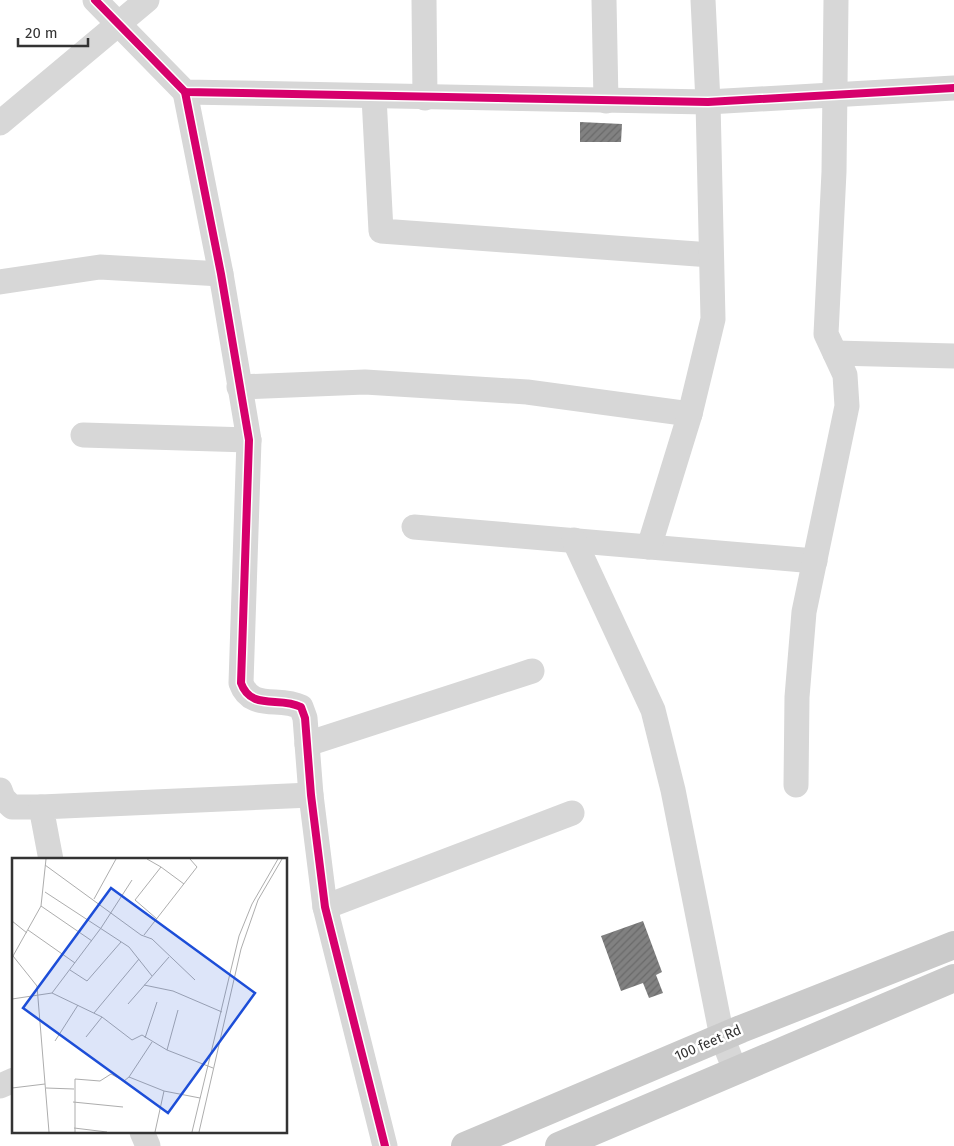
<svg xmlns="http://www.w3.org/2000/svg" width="954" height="1146" font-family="'Fira Sans',sans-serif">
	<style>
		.building { fill: url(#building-hatch) }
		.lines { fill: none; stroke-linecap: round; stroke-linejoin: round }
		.minor { stroke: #d7d7d7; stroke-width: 25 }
		.major { stroke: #cacaca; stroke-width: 28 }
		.cycleway-casing { stroke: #fff; stroke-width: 11 }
		.cycleway { stroke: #d6006c; stroke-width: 8 }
		.labels { text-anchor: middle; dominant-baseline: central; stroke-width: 5; stroke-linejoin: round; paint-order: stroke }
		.street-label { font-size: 14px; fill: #333; stroke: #fff }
		.inset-road { fill: none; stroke: #adadad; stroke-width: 1 }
		.view { fill: #1d4ed8; fill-opacity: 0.15; stroke: #1d4ed8; stroke-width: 2.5 }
		.inset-edge { fill: none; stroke: #333; stroke-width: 2.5 }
	</style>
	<defs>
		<pattern id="building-hatch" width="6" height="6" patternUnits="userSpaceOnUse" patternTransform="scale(1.25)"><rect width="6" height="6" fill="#818181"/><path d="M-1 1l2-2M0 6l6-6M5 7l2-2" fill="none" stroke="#6a6a6a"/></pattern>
	</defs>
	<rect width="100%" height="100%" fill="#fff"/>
	<g class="building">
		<path d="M580 122 622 124 621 142H580Z"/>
		<path d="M643 921 662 972 656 975 663 993 649 998 643 983 621 991 601 936Z"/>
	</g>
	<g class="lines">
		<g class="minor">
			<path d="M95 0 185 92 708 102 954 88"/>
			<path d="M424 0 425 98"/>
			<path d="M604 0 606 101"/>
			<path d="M185 92 221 274 249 440 241 683C251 711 279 696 301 707L305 718 311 795 325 907 385 1146"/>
			<path d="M374 97 381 231 711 255"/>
			<path d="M0 123 147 0"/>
			<path d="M0 282 100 267 221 274"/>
			<path d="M835 353 954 356"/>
			<path d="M239 387 365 382 527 392 690 414"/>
			<path d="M83 435 249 440"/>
			<path d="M414 527 815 561"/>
			<path d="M574 540 653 710 673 790 722 1037 735 1070"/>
			<path d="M649 547 690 414 713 319 708 102 703 0"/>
			<path d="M307 744 532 671"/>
			<path d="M796 785 797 697 804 612 847 406 845 375 826 334 834 172 836 0"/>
			<path d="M0 790 3 798 12 807H41"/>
			<path d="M51 860 41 807 311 795"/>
			<path d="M325 907 572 813"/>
			<path d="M0 1086 14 1080"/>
			<path d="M142 1132 148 1146"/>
		</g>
		<g class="major">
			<path d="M465 1146 741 1029 954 945"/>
			<path d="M559 1146 954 978"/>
		</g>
		<g class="cycleway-casing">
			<g id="cycleway">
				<path d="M95 0 185 92 708 102 954 88"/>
				<path d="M185 92 221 274 249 440 241 683C251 711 279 696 301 707L305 718 311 795 325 907 385 1146"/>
			</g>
		</g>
		<use href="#cycleway" class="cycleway"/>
	</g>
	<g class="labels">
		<g class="street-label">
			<text transform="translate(708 1043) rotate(-23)">100 feet Rd</text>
		</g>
	</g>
	<g transform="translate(12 858)">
		<rect width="275" height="275" fill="#fff"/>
		<path class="inset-road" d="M34 1 29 48 1 98 25 128 37 274M135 1 149 9 123 42 145 61M33 7 129 77 140 81 183 122M149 9 172 26M33 34 117 89 140 118M82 41 104 1M29 48 80 83M0 63 15 75M16 72 63 105M132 77 185 9 178 1M58 112 75 123 109 84M132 127 161 133 210 154M40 135 90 159 120 182 130 177 155 192 201 210M0 141 40 135 89 70 120 22M116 146 157 99M82 155 127 101M74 179 90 159M133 180 145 144M43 183 66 147M140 184 117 219 152 233 188 240M155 192 166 152M0 230 33 226M34 230 62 231M61 244 111 249M62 270 95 274M63 274V221L88 223 99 216 112 223 117 219M143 274 152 233M180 274 227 78 240 46 266 1M187 274 229 91 246 42 270 1"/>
		<path class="view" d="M99 30 243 135 156 255 11 150Z"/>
		<rect width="275" height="275" class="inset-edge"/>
	</g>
	<path d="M18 38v8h70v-8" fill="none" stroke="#333333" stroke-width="2.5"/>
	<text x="25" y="38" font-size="15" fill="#333333" stroke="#ffffff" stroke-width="4" paint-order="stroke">20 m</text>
</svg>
